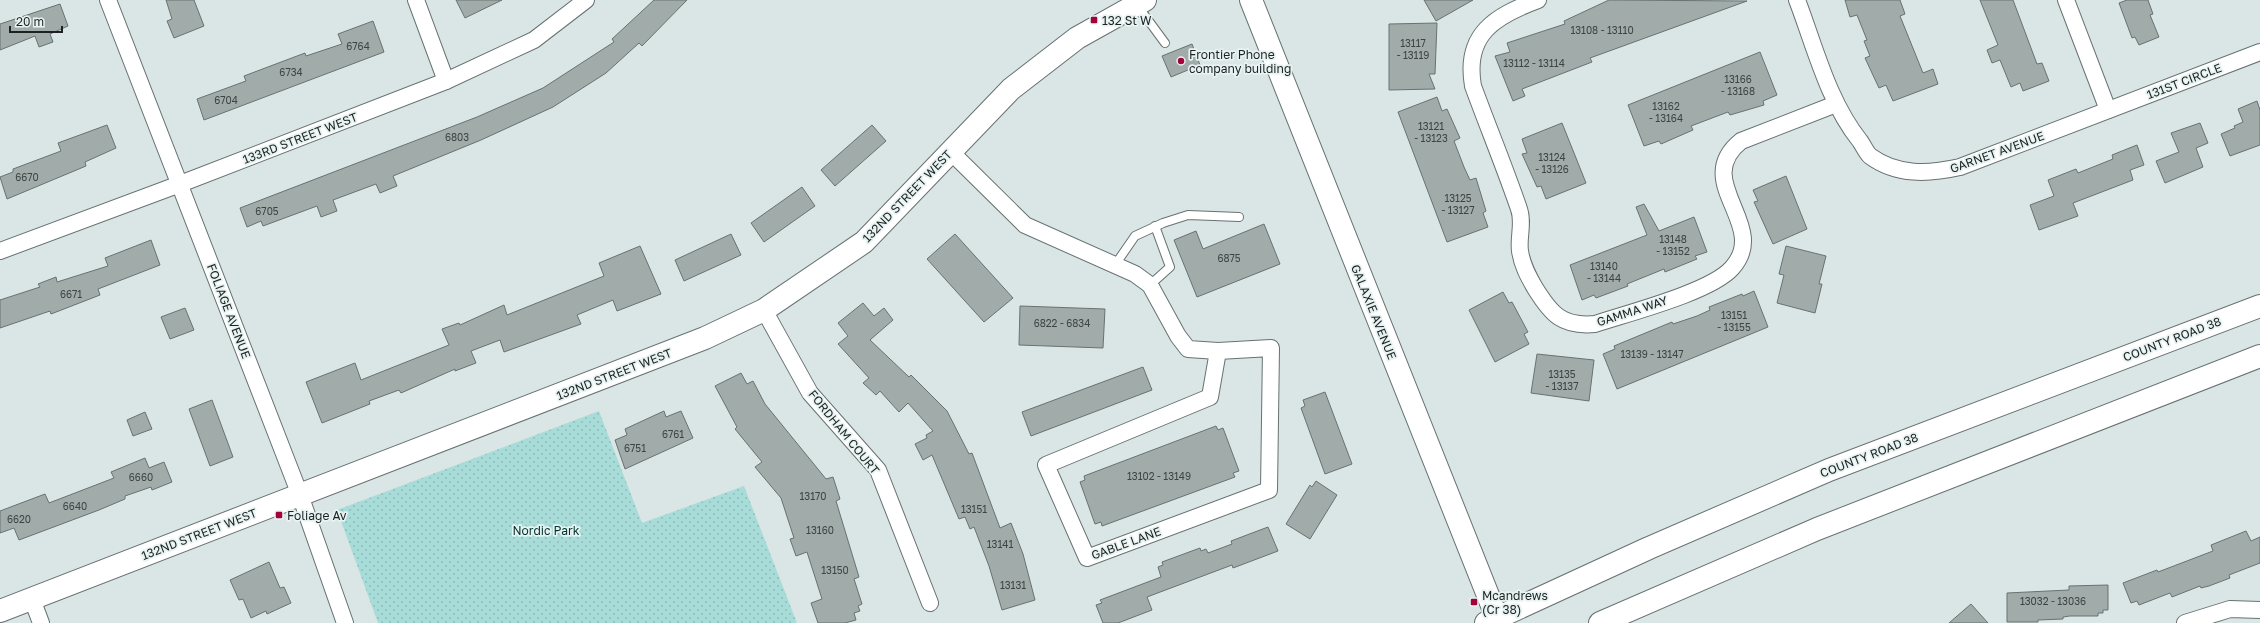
<svg xmlns="http://www.w3.org/2000/svg" width="2260" height="623" font-family="'Golos Text',sans-serif">
	<style>
		.park { fill: url(#park-dots) }
		.building { fill: #a0abaa; stroke: #677271 }
		.lines { fill: none; stroke-linecap: round; stroke-linejoin: round }
		.lane-casing { stroke: #677271; stroke-width: 10 }
		.street-casing { stroke: #677271; stroke-width: 18 }
		.secondary-casing { stroke: #677271; stroke-width: 24 }
		.lane { stroke: #fff; stroke-width: 8 }
		.street { stroke: #fff; stroke-width: 16 }
		.secondary { stroke: #fff; stroke-width: 22 }
		.poi-dot { fill: #a1023a; stroke: #e7f3f2; stroke-width: 1.5 }
		.labels { text-anchor: middle; dominant-baseline: central; stroke-width: 3.5; stroke-linejoin: round; paint-order: stroke }
		.number-label { font-size: 10px; fill: #3e4443 }
		.poi-label { font-size: 12px; fill: #1d2121; stroke: #e7f3f2; text-anchor: start }
		.street-label { font-size: 12px; fill: #1d2121; stroke: #e7f3f2 }
		.park-label { font-size: 12px; fill: #003332; stroke: #e7f3f2 }
	</style>
	<defs>
		<pattern id="park-dots" width="8" height="8" patternUnits="userSpaceOnUse"><rect width="8" height="8" fill="#a8dcd9"/><path d="M2 2h.1M6 6h.1" fill="none" stroke="#90bcba" stroke-width="1.8" stroke-linecap="round"/></pattern>
	</defs>
	<rect width="100%" height="100%" fill="#dae5e5"/>
	<path class="park" d="M599 411 642 523 744 486 797 623H378L337 510Z"/>
	<g class="building">
		<path d="M166 0H194L204 26 174 38 167 21 172 19Z"/>
		<path d="M456 0H502L465 18Z"/>
		<path d="M654 0H687L642 46 639 43 606 73 553 107 481 140 393 176 397 186 380 193 376 184 333 200 337 211 321 217 317 206 263 226 261 221 247 227 240 208 477 117 543 88 614 42 612 39Z"/>
		<path d="M1424 0H1473L1436 21Z"/>
		<path d="M1609 0 1747 1 1590 58 1592 62 1522 89 1525 96 1513 101 1495 56 1510 52 1507 43 1565 24 1564 21Z"/>
		<path d="M1845 0H1900L1905 14 1900 16 1923 73 1933 69 1938 84 1893 101 1886 85 1879 88 1865 58 1870 56 1864 41 1867 40 1857 15 1850 17Z"/>
		<path d="M1980 0H2013L2037 64 2042 63 2049 81 2023 91 2020 83 2011 87 2000 60 1992 63 1987 50 1998 45Z"/>
		<path d="M2127 0H2148L2153 14 2150 15 2159 37 2139 45 2135 37 2132 38 2119 3Z"/>
		<path d="M60 4 68 26 50 34 53 42 39 47 35 36 0 50V24Z"/>
		<path d="M373 21 384 52 204 120 197 99 246 81 244 76 305 53 306 56 342 44 338 34Z"/>
		<path d="M1437 23 1435 74H1429L1435 89 1389 90V24Z"/>
		<path d="M1192 44 1200 65 1171 77 1162 56Z"/>
		<path d="M1760 52 1777 95 1763 101 1764 105 1730 115 1728 112 1691 126 1693 130 1661 144 1659 141 1644 146 1628 105Z"/>
		<path d="M1437 97 1442 111 1447 109 1460 138 1454 141 1464 167 1470 180 1476 178 1486 211 1483 213 1488 227 1447 242 1398 112Z"/>
		<path d="M2257 101 2260 110V145L2230 156 2221 134 2235 128 2234 126 2243 122 2238 109Z"/>
		<path d="M1562 123 1586 183 1546 199 1541 186 1537 187 1522 154 1527 153 1522 139Z"/>
		<path d="M2200 123 2208 143 2196 148 2203 167 2165 183 2156 161 2179 152 2171 133Z"/>
		<path d="M107 125 116 148 85 162 86 166 7 199 0 177 13 172V169L61 151 58 143Z"/>
		<path d="M872 125 886 141 835 186 821 170Z"/>
		<path d="M2137 145 2144 165 2130 170 2133 180 2073 203 2078 216 2039 230 2030 205 2054 196 2048 180 2076 169 2078 173 2113 159 2112 155Z"/>
		<path d="M1786 176 1807 229 1773 244 1754 202 1758 201 1753 190Z"/>
		<path d="M802 187 815 206 764 242 751 223Z"/>
		<path d="M1644 204 1659 231 1694 217 1707 252 1695 256 1697 259 1665 272 1664 269 1627 284 1628 286 1596 298 1594 295 1582 300 1570 265 1647 235 1636 207Z"/>
		<path d="M1264 224 1280 264 1197 297 1174 240 1196 231 1203 249Z"/>
		<path d="M731 234 741 255 684 281 675 260Z"/>
		<path d="M955 234 1013 298 984 322 927 259Z"/>
		<path d="M151 240 160 265 98 289 100 295 51 314 50 311 0 328V300L40 287 38 284 56 277 57 282 108 266 105 258Z"/>
		<path d="M640 246 661 294 617 311 613 300 577 315 581 324 504 352 500 340 471 351 476 363 455 371V369L401 393 399 390 369 401 370 404 322 423 306 382 355 363 361 380 449 345 442 329 459 323 460 325 504 305 507 315 604 276 599 263Z"/>
		<path d="M1786 246 1826 256 1819 284H1822L1815 313 1777 303 1784 275 1779 274Z"/>
		<path d="M1754 291 1768 327 1617 389 1603 354 1615 349 1614 346 1672 322 1673 324 1697 316 1710 310 1709 307 1742 294 1743 296Z"/>
		<path d="M1503 292 1509 303 1512 302 1528 332 1524 334 1529 344 1495 362 1469 310Z"/>
		<path d="M863 303 874 316 884 308 893 320 870 340 909 377 911 375 947 411 969 454 972 453 1000 528 1011 523 1023 554 1035 600 1002 610 989 566 974 527 970 529 965 517 959 519 932 455 923 460 915 444 927 438 926 435 933 431 908 403 899 412 880 391 876 395 863 383 869 378 838 344 848 336 838 323Z"/>
		<path d="M1020 306 1105 309 1103 348 1019 345Z"/>
		<path d="M185 308 194 330 170 339 161 317Z"/>
		<path d="M1537 354 1594 360 1589 401 1531 393Z"/>
		<path d="M1143 367 1152 390 1031 436 1022 412Z"/>
		<path d="M741 373 747 384 753 381 765 404 826 479 833 477 840 499 836 501 859 577 854 579 862 604 858 606 860 611 854 613 856 620 845 623H818L811 603 822 599 807 552 796 556 790 539 794 538 781 498 755 467 762 462 735 429 737 427 715 386Z"/>
		<path d="M1325 392 1352 464 1325 474 1301 408 1305 406 1303 400Z"/>
		<path d="M212 400 233 457 210 466 189 409Z"/>
		<path d="M664 411 666 417 681 411 693 438 625 469 615 440 627 435 625 429Z"/>
		<path d="M145 412 152 429 133 436 127 420Z"/>
		<path d="M1216 426 1218 430 1223 428 1239 471 1233 473 1235 477 1102 526 1101 522 1095 524 1080 482 1085 480 1084 476Z"/>
		<path d="M145 458 149 468 164 462 172 482 152 490 151 487 125 496V499L99 510 19 540 14 528 0 533V511L45 494 49 503 114 478 111 472Z"/>
		<path d="M1316 481 1337 495 1310 539 1286 524 1310 485 1312 487Z"/>
		<path d="M1268 527 1278 551 1233 568 1232 565 1147 597 1152 610 1118 623H1103L1096 605 1102 603 1100 600 1161 577 1158 567 1163 565 1162 562 1200 548 1201 551 1206 549 1208 553 1232 544 1231 541Z"/>
		<path d="M2246 531 2251 541 2260 537V563L2229 575 2230 578 2209 586 2201 588 2200 586 2172 597 2170 593 2139 605 2137 601 2131 603 2123 583 2157 570 2158 572 2213 551 2211 545Z"/>
		<path d="M269 562 280 588 284 587 291 603 267 614 266 611 251 618 243 599 239 600 230 580Z"/>
		<path d="M2108 585V610H2103V613H2098V616H2070L2063 617V619L2038 620V622H2007V593L2069 590V586Z"/>
		<path d="M1971 604 1988 623H1949Z"/>
	</g>
	<g class="lines">
		<g class="lane-casing">
			<g id="lane">
				<path d="M1137 5 1165 43"/>
				<path d="M1115 265 1135 236 1163 223 1188 215 1239 217"/>
				<path d="M1150 285 1170 267 1155 226"/>
			</g>
		</g>
		<g class="street-casing">
			<g id="street">
				<path d="M108 0 300 495 345 623"/>
				<path d="M416 0 446 81"/>
				<path d="M1538 0C1495 16 1464 34 1473 86 1488 127 1505 168 1519 209 1524 223 1518 237 1520 251 1522 265 1528 276 1535 288 1551 314 1562 327 1595 324 1628 313 1711 292 1732 268 1771 225 1690 182 1741 141L1836 104"/>
				<path d="M1797 0C1815 47 1828 101 1860 141 1863 145 1866 152 1870 156 1897 176 1929 174 1960 167L2260 52"/>
				<path d="M2066 0 2108 110"/>
				<path d="M950 151 1025 225 1135 274 1150 285 1178 336 1188 349 1218 351 1271 348 1269 490 1087 558 1046 465 1210 397 1218 351"/>
				<path d="M0 251 180 184 446 81 534 40 586 0"/>
				<path d="M764 310 810 393 878 470 930 603"/>
				<path d="M32 599 41 623"/>
				<path d="M2185 623 2230 609 2260 610"/>
			</g>
		</g>
		<g class="secondary-casing">
			<g id="secondary">
				<path d="M1251 0 1499 623"/>
				<path d="M0 611 705 338 764 310 864 242 1011 89 1077 38 1145 0"/>
				<path d="M1486 623 1649 548 1829 470 2260 306"/>
				<path d="M1600 623 1817 529 2260 356"/>
			</g>
		</g>
		<use href="#lane" class="lane"/>
		<use href="#street" class="street"/>
		<use href="#secondary" class="secondary"/>
	</g>
	<g class="poi-dot">
		<rect x="1090" y="16" width="8" height="8" rx="2"/>
		<circle cx="1181" cy="61" r="4"/>
		<rect x="275" y="511" width="8" height="8" rx="2"/>
		<rect x="1470" y="598" width="8" height="8" rx="2"/>
	</g>
	<g class="labels">
		<g class="number-label">
			<text x="1602" y="30">13108 - 13110</text>
			<text x="1413" y="43">13117<tspan x="1413" dy="12">- 13119</tspan></text>
			<text x="358" y="46">6764</text>
			<text x="1534" y="63">13112 - 13114</text>
			<text x="291" y="72">6734</text>
			<text x="1738" y="79">13166<tspan x="1738" dy="12">- 13168</tspan></text>
			<text x="226" y="100">6704</text>
			<text x="1666" y="106">13162<tspan x="1666" dy="12">- 13164</tspan></text>
			<text x="1431" y="126">13121<tspan x="1431" dy="12">- 13123</tspan></text>
			<text x="457" y="137">6803</text>
			<text x="1552" y="157">13124<tspan x="1552" dy="12">- 13126</tspan></text>
			<text x="27" y="177">6670</text>
			<text x="1458" y="198">13125<tspan x="1458" dy="12">- 13127</tspan></text>
			<text x="267" y="211">6705</text>
			<text x="1673" y="239">13148<tspan x="1673" dy="12">- 13152</tspan></text>
			<text x="1229" y="258">6875</text>
			<text x="1604" y="266">13140<tspan x="1604" dy="12">- 13144</tspan></text>
			<text x="71" y="294">6671</text>
			<text x="1734" y="315">13151<tspan x="1734" dy="12">- 13155</tspan></text>
			<text x="1062" y="323">6822 - 6834</text>
			<text x="1652" y="354">13139 - 13147</text>
			<text x="1562" y="374">13135<tspan x="1562" dy="12">- 13137</tspan></text>
			<text x="673" y="434">6761</text>
			<text x="635" y="448">6751</text>
			<text x="1159" y="476">13102 - 13149</text>
			<text x="141" y="477">6660</text>
			<text x="813" y="496">13170</text>
			<text x="75" y="506">6640</text>
			<text x="974" y="509">13151</text>
			<text x="19" y="519">6620</text>
			<text x="820" y="530">13160</text>
			<text x="1000" y="544">13141</text>
			<text x="835" y="570">13150</text>
			<text x="1013" y="585">13131</text>
			<text x="2053" y="601">13032 - 13036</text>
		</g>
		<g class="poi-label">
			<text x="1102" y="20">132 St W</text>
			<text x="1189" y="54">Frontier Phone<tspan x="1189" dy="14">company building</tspan></text>
			<text x="287" y="515">Foliage Av</text>
			<text x="1482" y="595">Mcandrews<tspan x="1482" dy="14">(Cr 38)</tspan></text>
		</g>
		<g class="street-label">
			<text transform="translate(2184 81) rotate(-21)">131ST CIRCLE</text>
			<text transform="translate(300 138) rotate(-21)">133RD STREET WEST</text>
			<text transform="translate(1997 152) rotate(-20)">GARNET AVENUE</text>
			<text transform="translate(907 196) rotate(-46)">132ND STREET WEST</text>
			<text transform="translate(229 311) rotate(69)">FOLIAGE AVENUE</text>
			<text transform="translate(1632 311) rotate(-18)">GAMMA WAY</text>
			<text transform="translate(1374 312) rotate(68)">GALAXIE AVENUE</text>
			<text transform="translate(2172 339) rotate(-21)">COUNTY ROAD 38</text>
			<text transform="translate(614 374) rotate(-21)">132ND STREET WEST</text>
			<text transform="translate(844 432) rotate(51)">FORDHAM COURT</text>
			<text transform="translate(1869 455) rotate(-21)">COUNTY ROAD 38</text>
			<text transform="translate(199 534) rotate(-21)">132ND STREET WEST</text>
			<text transform="translate(1126 543) rotate(-20)">GABLE LANE</text>
		</g>
		<g class="park-label">
			<text x="546" y="530">Nordic Park</text>
		</g>
	</g>
	<path d="M10 26v6h52v-6" fill="none" stroke="#1d2121" stroke-width="2"/>
	<text x="16" y="26" font-size="12" fill="#1d2121" stroke="#e7f3f2" stroke-width="3" paint-order="stroke">20 m</text>
</svg>
